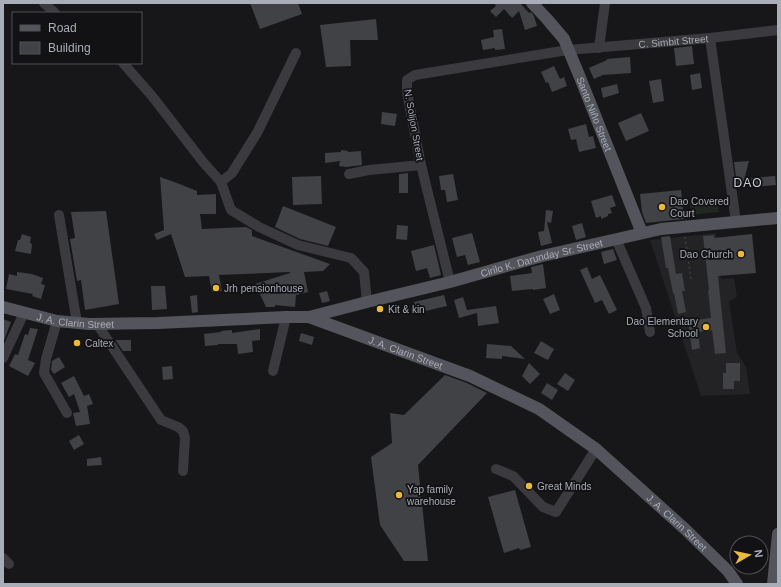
<svg xmlns="http://www.w3.org/2000/svg" width="781" height="587" font-family="Helvetica,sans-serif">
	<style>
		.built { fill: #232326 }
		.pitch { fill: #212822 }
		.building { fill: #414246 }
		.lines { fill: none; stroke-linecap: round; stroke-linejoin: round }
		.path { stroke: #3e3f44; stroke-width: 1.5; stroke-dasharray: 2 3; stroke-linecap: butt }
		.minor { stroke: #3a3a3f; stroke-width: 10 }
		.major { stroke: #54555c; stroke-width: 12 }
		.poi-dot { fill: #ebba3d; stroke: #121214; stroke-width: 1.5 }
		.labels { text-anchor: middle; dominant-baseline: central; stroke-width: 3.5; stroke-linejoin: round; paint-order: stroke }
		.street-label { font-size: 10px; fill: #a9adb8; stroke: #121214 }
		.poi-label { font-size: 10px; fill: #a9adb8; stroke: #121214; text-anchor: start }
		.quarter-label { font-size: 12px; letter-spacing: 1px; fill: #caccd4; stroke: #121214 }
	</style>
	<rect width="100%" height="100%" fill="#171719"/>
	<path class="built" d="M716 233 721 279 734 278 737 297 729 301 737 353 746 367 750 394 701 396 650 240Z"/>
	<path class="pitch" d="M717 199 719 212 691 215 690 203Z"/>
	<g class="building">
		<path d="M250 3H298L302 14 260 29Z"/>
		<path d="M494 3H520L529 13 531 12 534 16 537 26 525 30 519 11 512 18 504 9 496 17 490 11 496 6Z"/>
		<path d="M376 19 378 40H350L351 66 326 67 320 25Z"/>
		<path d="M502 29 505 49 495 50V48L483 50 481 40 494 37 493 30Z"/>
		<path d="M692 46 694 64 676 66 674 48Z"/>
		<path d="M630 57 631 73 603 75 594 79 589 68 607 60V59Z"/>
		<path d="M554 66 560 79 564 77 567 86 552 92 548 82 546 83 541 72Z"/>
		<path d="M700 73 702 88 692 90 690 75Z"/>
		<path d="M661 79 664 101 653 103 649 81Z"/>
		<path d="M617 84 619 93 603 98 601 88Z"/>
		<path d="M382 112 397 114 395 126 381 124Z"/>
		<path d="M641 113 649 131 626 141 618 123Z"/>
		<path d="M586 124 589 137 593 136 596 148 579 152 576 139 571 140 568 129Z"/>
		<path d="M341 150 348 151V152L361 151 362 165 346 167 339 166 340 161 325 163V153L341 152Z"/>
		<path d="M749 161 743 184 737 185 734 162Z"/>
		<path d="M408 173V193H399V174Z"/>
		<path d="M453 174 458 200 447 202 445 190H441L439 176Z"/>
		<path d="M321 176 322 204 293 205 292 177Z"/>
		<path d="M775 176 776 185 752 187 751 178Z"/>
		<path d="M160 177 177 183 197 191V195L216 194V214H200L202 229 246 227 252 230V236L330 264 323 271 304 272 308 292 296 295 295 307 275 305V307H266L255 284 290 273V272L219 275 222 291 212 292 209 276 185 277 171 234 157 240 154 234 164 230Z"/>
		<path d="M681 190 684 219 646 223 642 212 640 194Z"/>
		<path d="M612 195 616 206 610 208 612 213 608 214V216L601 219V216L596 218 591 201Z"/>
		<path d="M283 206 336 227 328 246 300 239 275 227Z"/>
		<path d="M546 210 553 211 551 223 547 222 552 243 541 246 538 232 544 231Z"/>
		<path d="M106 211 119 304 85 310 81 280 77 281 70 239 75 238 71 212Z"/>
		<path d="M582 223 586 237 576 240 572 226Z"/>
		<path d="M397 225 408 226 407 240 396 239Z"/>
		<path d="M472 233 480 262 468 265 465 255 457 257 452 238Z"/>
		<path d="M22 234 31 237 30 243 32 244 31 254 15 251 18 240H20Z"/>
		<path d="M752 234 756 273 718 276 726 353 715 354 712 330 698 332 700 348 692 350 688 321 711 318 708 290H709L703 236 714 235V238Z"/>
		<path d="M670 236 676 274 682 273 685 291H682L686 312 678 314 674 293H673L668 268H666L661 237Z"/>
		<path d="M434 245 441 275 430 278 427 268 416 271 411 251Z"/>
		<path d="M613 249 617 260 604 264 601 252Z"/>
		<path d="M543 264 546 288 533 290V289L512 291 510 276 532 273 531 267Z"/>
		<path d="M587 267 592 279 600 275 617 310 609 314 602 300 595 303 580 270Z"/>
		<path d="M17 272 32 274 43 278 41 284 45 285 41 299 32 296 33 294 6 289 9 274 17 276Z"/>
		<path d="M151 286H165L167 309 152 310Z"/>
		<path d="M327 291 330 301 322 303 319 293Z"/>
		<path d="M554 294 560 310 550 314 543 299Z"/>
		<path d="M197 295 198 312 192 313 190 296Z"/>
		<path d="M444 295 447 306 417 313 414 302Z"/>
		<path d="M463 297 467 310 496 306 499 323 478 326 477 313 459 318 454 300Z"/>
		<path d="M3 319 11 322 3 343Z"/>
		<path d="M30 328 38 329 28 360 35 363 28 376 9 366 15 354 18 355 25 334 28 335Z"/>
		<path d="M260 329V340L252 341 253 352 238 354 237 344H218V345L205 346 204 334 221 332V331L232 330V333Z"/>
		<path d="M301 333 314 337 312 345 299 341Z"/>
		<path d="M116 340H131V351H123L116 341Z"/>
		<path d="M541 341 554 349 548 360 534 353Z"/>
		<path d="M487 344 511 346 525 359 502 356V359L486 358Z"/>
		<path d="M59 357 65 367 54 374 51 370 52 361Z"/>
		<path d="M529 363 540 374 530 384 522 376Z"/>
		<path d="M726 363H740V381H734V389H723V373H726Z"/>
		<path d="M172 366 173 379 163 380 162 367Z"/>
		<path d="M565 373 575 380 568 391 557 384Z"/>
		<path d="M445 375 467 383 487 393 418 465 428 561H404L380 525 371 457 392 443 390 413 404 415Z"/>
		<path d="M74 376 84 396 89 394 93 404 87 406 90 424 76 426 73 413 80 412 74 394 69 397 61 383Z"/>
		<path d="M547 383 558 390 552 400 541 393Z"/>
		<path d="M79 435 84 444 74 450 69 441Z"/>
		<path d="M101 457 102 465 87 466V459Z"/>
		<path d="M515 490 531 547 520 550 519 548 504 553 488 497Z"/>
	</g>
	<g class="lines">
		<path class="path" d="M685 237 691 279"/>
		<g class="minor">
			<path d="M44 3 55 13"/>
			<path d="M710 38 736 222"/>
			<path d="M599 48 605 3"/>
			<path d="M123 63 152 96 203 162 221 182 231 210 259 227 298 245 351 258 364 272 367 302"/>
			<path d="M349 174 369 170 421 165"/>
			<path d="M221 182 232 173 257 133 296 53"/>
			<path d="M59 215 77 323"/>
			<path d="M616 239 646 308 650 332"/>
			<path id="s1" d="M450 282 421 165 407 92V80L415 75 568 50 710 38 778 30"/>
			<path d="M57 321 46 359 44 373 67 413"/>
			<path d="M97 324 161 420 178 427 183 431 185 438 183 471"/>
			<path d="M3 358 24 313"/>
			<path d="M273 371 286 317"/>
			<path d="M496 469 513 476 543 507 556 512 596 449"/>
			<path d="M3 558 9 564"/>
		</g>
		<g class="major">
			<path id="s2" d="M532 3 547 19 564 39 579 75 642 233"/>
			<path id="s3" d="M3 307 57 321 89 324 158 323 286 317H309L470 376 539 409 596 449 686 530 728 571 737 584"/>
			<path id="s4" d="M309 317 367 302 450 282 542 256 661 229 778 218"/>
			<path d="M773 584 778 534"/>
		</g>
	</g>
	<g class="poi-dot">
		<circle cx="662" cy="207" r="4"/>
		<circle cx="741" cy="254" r="4"/>
		<circle cx="216" cy="288" r="4"/>
		<circle cx="380" cy="309" r="4"/>
		<circle cx="706" cy="327" r="4"/>
		<circle cx="77" cy="343" r="4"/>
		<circle cx="529" cy="486" r="4"/>
		<circle cx="399" cy="495" r="4"/>
	</g>
	<g class="labels">
		<g class="street-label">
			<text stroke="none"><textPath href="#s1" startOffset="477">C. Simbit Street</textPath></text>
			<text stroke="none"><textPath href="#s2" startOffset="129">Santo Niño Street</textPath></text>
			<text transform="translate(414 125) rotate(80)">N. Solijon Street</text>
			<text stroke="none"><textPath href="#s4" startOffset="240">Cirilo K. Darunday Sr. Street</textPath></text>
			<text stroke="none"><textPath href="#s3" startOffset="74">J. A. Clarin Street</textPath></text>
			<text stroke="none"><textPath href="#s3" startOffset="411">J. A. Clarin Street</textPath></text>
			<text stroke="none"><textPath href="#s3" startOffset="735">J. A. Clarin Street</textPath></text>
		</g>
		<g class="poi-label">
			<text x="670" y="201">Dao Covered<tspan x="670" dy="12">Court</tspan></text>
			<text x="733" y="254" text-anchor="end">Dao Church</text>
			<text x="224" y="288">Jrh pensionhouse</text>
			<text x="388" y="309">Kit &amp; kin</text>
			<text x="698" y="321" text-anchor="end">Dao Elementary<tspan x="698" dy="12">School</tspan></text>
			<text x="85" y="343">Caltex</text>
			<text x="537" y="486">Great Minds</text>
			<text x="407" y="489">Yap family<tspan x="407" dy="12">warehouse</tspan></text>
		</g>
		<g class="quarter-label">
			<text x="748" y="183">DAO</text>
		</g>
	</g>
	<rect width="781" height="587" fill="none" stroke="#a9adb8" stroke-width="8"/>
	<rect x="12" y="12" width="130" height="52" fill="#121214" stroke="#4e5056"/>
	<rect x="20" y="25" width="20" height="6" fill="#54555c" stroke="#4e5056"/>
	<text x="48" y="32" font-size="12" fill="#a9adb8">Road</text>
	<rect x="20" y="42" width="20" height="12" fill="#414246" stroke="#4e5056"/>
	<text x="48" y="52" font-size="12" fill="#a9adb8">Building</text>
	<g transform="translate(749 555) rotate(81)"><circle r="19" fill="#121214" stroke="#4e5056"/>
	<path d="M0-3L7 15L0 10L-7 15Z" fill="#ebba3d"/>
	<text y="-6" font-size="11" font-weight="bold" text-anchor="middle" fill="#a9adb8">N</text>
	</g>
</svg>
